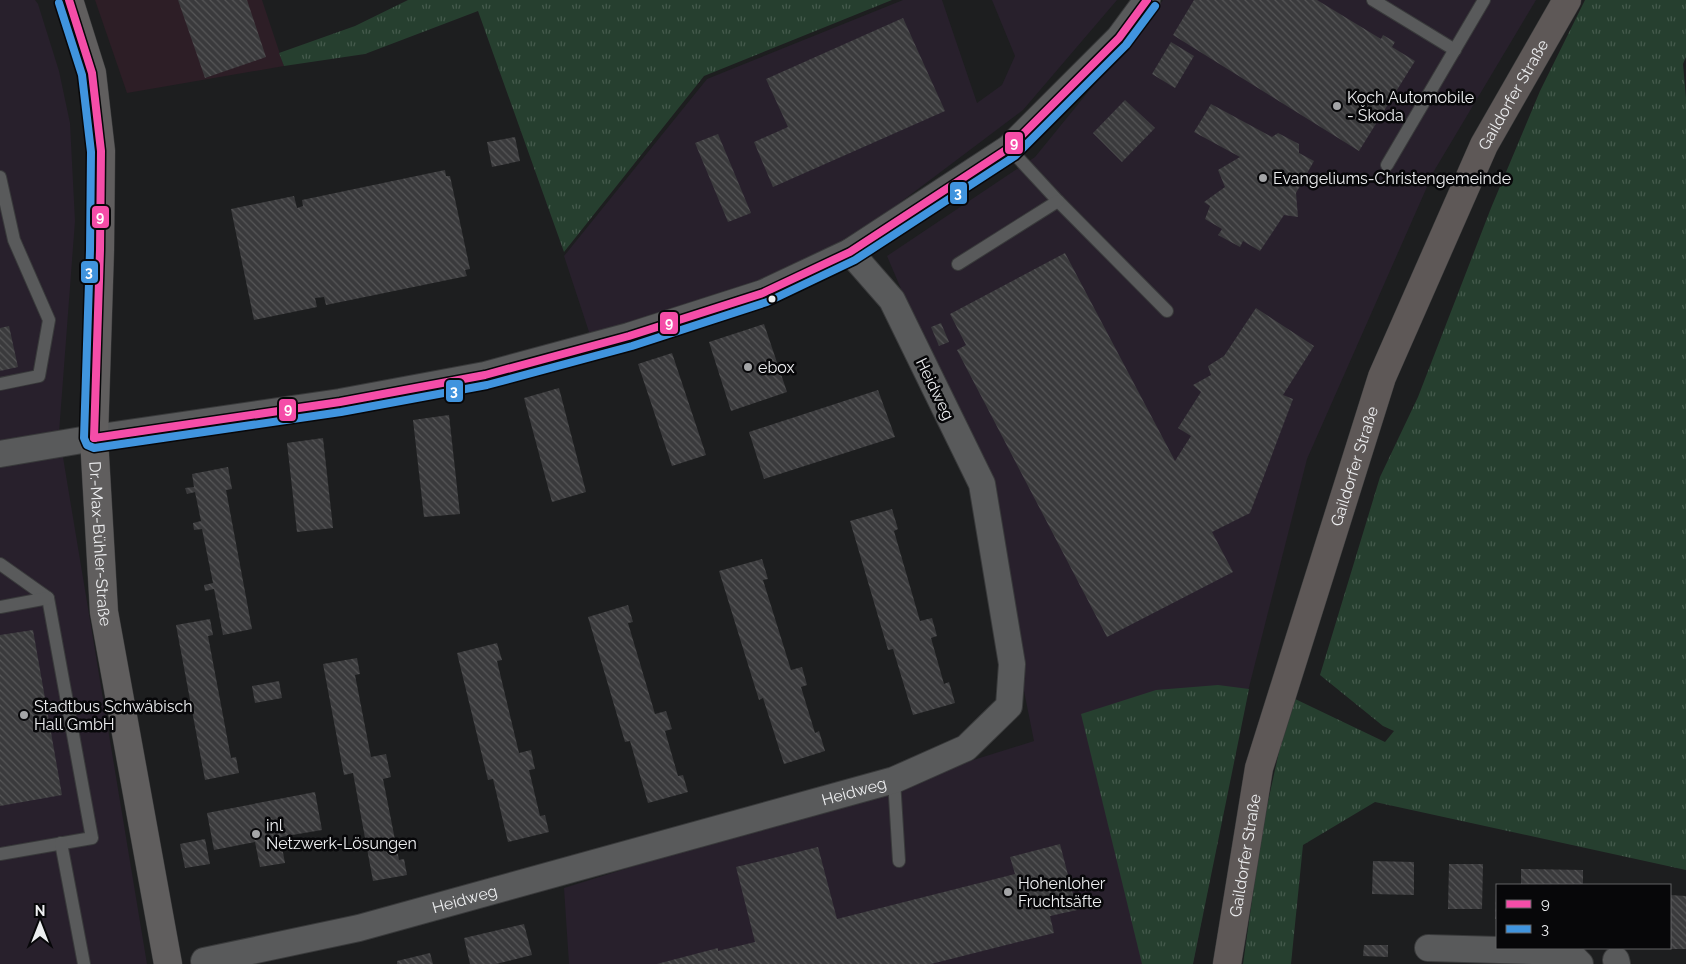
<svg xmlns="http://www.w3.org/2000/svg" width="1686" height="964" font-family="Raleway,sans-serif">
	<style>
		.commercial { fill: #2d1e26 }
		.industrial { fill: #28202c }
		.grass { fill: url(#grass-tufts) }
		.building { fill: url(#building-back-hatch) }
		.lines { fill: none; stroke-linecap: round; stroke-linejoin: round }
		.lane-casing { stroke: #393a3b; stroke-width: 14 }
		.street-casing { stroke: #393a3b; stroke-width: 28 }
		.secondary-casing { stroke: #393a3b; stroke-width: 29 }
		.primary-casing { stroke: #393a3b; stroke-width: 29 }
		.lane { stroke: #595a5b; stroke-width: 12 }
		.street { stroke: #595a5b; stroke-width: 26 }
		.secondary { stroke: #605e5e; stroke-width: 28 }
		.primary { stroke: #5e5857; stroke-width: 28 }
		.bus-1-casing { stroke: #070709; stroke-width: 11 }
		.bus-2-casing { stroke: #070709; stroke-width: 11 }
		.bus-1 { stroke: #f54da8; stroke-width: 8 }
		.bus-2 { stroke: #4094de; stroke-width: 8 }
		.poi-dot { fill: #a4a5a7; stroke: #070709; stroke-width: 2 }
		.bus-dot { fill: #edeef0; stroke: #070709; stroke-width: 2 }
		.labels { text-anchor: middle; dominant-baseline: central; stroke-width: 5; stroke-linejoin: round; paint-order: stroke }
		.street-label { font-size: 16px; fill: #edeef0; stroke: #070709 }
		.poi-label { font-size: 16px; fill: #edeef0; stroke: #070709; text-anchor: start }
		.line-badge { stroke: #070709; stroke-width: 2 }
		.badge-label { font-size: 14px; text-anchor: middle; font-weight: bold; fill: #fff }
	</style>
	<defs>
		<pattern id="grass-tufts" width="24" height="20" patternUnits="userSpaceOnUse" patternTransform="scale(1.25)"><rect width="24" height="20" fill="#263f2f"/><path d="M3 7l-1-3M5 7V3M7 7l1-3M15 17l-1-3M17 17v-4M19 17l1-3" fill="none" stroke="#465b4d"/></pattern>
		<pattern id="building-back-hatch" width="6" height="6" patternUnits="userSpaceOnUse" patternTransform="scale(1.25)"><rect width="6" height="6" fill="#3a3a3c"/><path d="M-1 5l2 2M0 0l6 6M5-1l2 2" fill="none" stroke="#575758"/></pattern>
	</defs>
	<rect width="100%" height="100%" fill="#1d1e1f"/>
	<path class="commercial" d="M95 0H262L284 66 127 93Z"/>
	<g class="industrial">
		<path d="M0 0H35L38 4 59 71 70 123 75 221 59 433 147 964H0Z"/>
		<path d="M903 0H942L977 103 1002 85 1015 56 992 0H1117L1023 110 853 238 709 303 591 338 564 256 707 79Z"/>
		<path d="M1163 0H1536L1434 171 1307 459 1244 707 1193 964H569L564 888 1034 741 981 477 887 256 1035 157Z"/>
	</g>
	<g class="grass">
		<path d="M408 0H892L704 76 564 252 478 11 365 54 284 66 279 53 355 26Z"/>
		<path d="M1585 0H1686V57L1683 64 1686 98V870L1375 802 1303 845 1291 964H1243L1262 829 1291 697 1385 742 1394 731 1383 726 1320 675 1380 477 1418 397 1491 208 1540 91Z"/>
		<path d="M1218 685 1249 689 1193 964H1142L1081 714 1156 690Z"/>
	</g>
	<g class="building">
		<path d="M178 0H247L266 57 205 78Z"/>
		<path d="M1194 0H1317L1381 39 1383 35 1395 42 1392 47 1415 61 1359 151 1173 35Z"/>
		<path d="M903 18 945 111 773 187 754 142 788 127 766 79Z"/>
		<path d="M1171 42 1194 56 1175 88 1152 74Z"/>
		<path d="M1125 100 1155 128 1122 162 1093 133Z"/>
		<path d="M1211 104 1272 137 1278 133 1299 144V153L1314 161 1296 193 1298 217 1284 215 1260 251 1243 241 1240 247 1218 235 1222 229 1205 219 1210 206 1204 202 1225 187 1218 170 1240 157 1194 132Z"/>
		<path d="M718 134 751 213 728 222 695 143Z"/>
		<path d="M515 137 520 161 492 167 487 142Z"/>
		<path d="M445 170 446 176H450L470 269 465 270 467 276 326 305 324 297 315 298 317 307 254 320 231 209 294 196 297 208 303 206 302 200Z"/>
		<path d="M1065 253 1175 461 1191 436 1178 428 1201 392 1193 385 1211 375 1208 366 1224 356 1256 308 1314 346 1283 395 1293 399 1250 513 1212 532 1233 572 1107 637 957 350 966 345 950 314Z"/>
		<path d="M941 323 949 342 939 346 931 327Z"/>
		<path d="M764 324 787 392 731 411 709 342Z"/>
		<path d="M9 326 18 367 0 371V328Z"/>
		<path d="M672 353 706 455 672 466 638 364Z"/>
		<path d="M559 388 586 492 552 502 524 398Z"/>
		<path d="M878 390 895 437 764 479 749 432Z"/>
		<path d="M449 415 460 514 424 517 413 420Z"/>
		<path d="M323 438 333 528 297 532 287 443Z"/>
		<path d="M228 467 232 489 226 490 252 629 223 635 214 589 205 591 204 585 213 583 202 529 194 530 193 523 201 521 195 492 187 494 185 488 194 487 192 474Z"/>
		<path d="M892 509 898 529 894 531 920 621 932 618 937 636 931 638 944 684 949 682 955 703 913 715 893 649 888 650 850 521Z"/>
		<path d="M762 559 768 579 763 580 791 670 802 667 807 685 801 687 815 733 819 731 825 751 784 764 763 698 759 700 719 571Z"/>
		<path d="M628 605 633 622 628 623 655 714 666 711 672 729 665 731 678 776 683 775 688 792 648 803 630 741 625 742 588 617Z"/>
		<path d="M210 619 213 635 208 636 231 758 236 757 239 773 205 780 176 625Z"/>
		<path d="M33 630 62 795 0 806V635Z"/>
		<path d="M497 643 502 660 497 661 519 753 531 750 535 769 529 770 540 816 545 815 549 832 508 842 493 779 488 780 457 653Z"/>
		<path d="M357 658 360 674 355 675 371 757 386 754 391 777 383 779 399 860 404 859 407 875 373 881 353 773 344 775 323 664Z"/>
		<path d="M279 681 282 698 255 703 252 686Z"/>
		<path d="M315 792 322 830 280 837 285 863 260 867 255 842 214 850 207 813Z"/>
		<path d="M205 839 210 864 185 868 180 844Z"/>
		<path d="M1060 844 1077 910 1050 916 1054 933 931 964H657L718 948V951L755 942 736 867 818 847 837 919 1015 874 1010 857Z"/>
		<path d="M1373 861 1414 862V895L1372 894Z"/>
		<path d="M1449 864H1483L1482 909H1448Z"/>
		<path d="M1521 869 1583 870V885H1521Z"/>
		<path d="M1496 892H1497V919H1495Z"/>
		<path d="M1670 895 1686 896V949H1670Z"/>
		<path d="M524 924 532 955 496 964H470L464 938Z"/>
		<path d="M1364 945H1388V957L1363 956Z"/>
		<path d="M430 953 433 964H397V961Z"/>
	</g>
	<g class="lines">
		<g class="lane-casing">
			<g id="lane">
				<path d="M1373 0 1455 50"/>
				<path d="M1009 148 1058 201 1167 311"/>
				<path d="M1387 165 1484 0"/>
				<path d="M0 177 14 240 49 320 39 376 0 384"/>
				<path d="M958 264 1058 201"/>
				<path d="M0 564 48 598 92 838 0 854"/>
				<path d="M0 607 48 598"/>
				<path d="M894 780 899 861"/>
				<path d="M61 843 84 964"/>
			</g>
		</g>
		<g class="street-casing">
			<g id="street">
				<path d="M0 454 94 438 340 402 485 375 629 336 763 293 850 252 1009 148 1119 38 1147 0"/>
				<path d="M1428 948 1568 952 1580 964"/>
				<path d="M1616 960 1617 964"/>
				<path id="s1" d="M204 961 359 928 894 780 966 748 1009 706 1012 664 982 484 892 300 850 252"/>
			</g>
		</g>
		<g class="secondary-casing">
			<g id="secondary">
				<path id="s2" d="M69 0 92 73 101 151 100 250 94 438 104 612 168 964"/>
			</g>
		</g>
		<g class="primary-casing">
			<g id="primary">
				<path id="s3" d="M1227 964 1259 768 1382 377 1484 145 1567 0"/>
			</g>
		</g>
		<use href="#lane" class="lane"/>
		<use href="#street" class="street"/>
		<use href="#secondary" class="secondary"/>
		<use href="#primary" class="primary"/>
		<g class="bus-1-casing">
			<g id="bus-1">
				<path d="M69 0 92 73 101 151 100 250 94 438"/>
				<path d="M94 438 340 402 485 375 629 336 763 293 850 252 1009 148 1119 38 1147 0"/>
			</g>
		</g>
		<g class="bus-2-casing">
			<path id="bus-2" d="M59 3 82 75 91 152 90 250 84 438 87 445 94 448 341 412 487 385 632 346 767 302 855 260 1015 156 1126 45 1155 6"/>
		</g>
		<use href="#bus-1" class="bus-1"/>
		<use href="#bus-2" class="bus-2"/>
	</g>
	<g class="poi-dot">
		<circle cx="1337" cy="106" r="5"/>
		<circle cx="1263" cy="178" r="5"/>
		<circle cx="748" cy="367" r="5"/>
		<circle cx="24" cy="715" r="5"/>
		<circle cx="256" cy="834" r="5"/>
		<circle cx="1008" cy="892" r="5"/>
	</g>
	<circle class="bus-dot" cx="772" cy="299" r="4.5"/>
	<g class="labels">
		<g class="street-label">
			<text stroke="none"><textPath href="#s3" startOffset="920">Gaildorfer Straße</textPath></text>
			<text transform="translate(935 389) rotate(64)">Heidweg</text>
			<text stroke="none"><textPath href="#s3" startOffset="515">Gaildorfer Straße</textPath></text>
			<text stroke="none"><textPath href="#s2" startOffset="548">Dr.-Max-Bühler-Straße</textPath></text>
			<text stroke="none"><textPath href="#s1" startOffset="672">Heidweg</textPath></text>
			<text stroke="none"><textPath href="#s3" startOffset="110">Gaildorfer Straße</textPath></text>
			<text stroke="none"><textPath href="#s1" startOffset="268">Heidweg</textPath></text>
		</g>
		<g class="poi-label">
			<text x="1347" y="97">Koch Automobile<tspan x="1347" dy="18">- Škoda</tspan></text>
			<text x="1273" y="178">Evangeliums-Christengemeinde</text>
			<text x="758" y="367">ebox</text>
			<text x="34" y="706">Stadtbus Schwäbisch<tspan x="34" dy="18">Hall GmbH</tspan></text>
			<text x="266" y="825">inl<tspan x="266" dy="18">Netzwerk-Lösungen</tspan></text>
			<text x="1018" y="883">Hohenloher<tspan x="1018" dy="18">Fruchtsäfte</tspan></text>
		</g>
	</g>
	<g class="line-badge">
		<rect x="1004" y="131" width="20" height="24" rx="5" fill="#f54da8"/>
		<rect x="949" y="181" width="19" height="24" rx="5" fill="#4094de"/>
		<rect x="91" y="205" width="19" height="24" rx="5" fill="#f54da8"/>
		<rect x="80" y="260" width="19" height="24" rx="5" fill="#4094de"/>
		<rect x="659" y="311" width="20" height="24" rx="5" fill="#f54da8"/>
		<rect x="445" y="379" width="19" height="24" rx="5" fill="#4094de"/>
		<rect x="278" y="398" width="19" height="24" rx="5" fill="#f54da8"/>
	</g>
	<g class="badge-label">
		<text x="1014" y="148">9</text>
		<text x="958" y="198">3</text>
		<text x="100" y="222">9</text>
		<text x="89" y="277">3</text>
		<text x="669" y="328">9</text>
		<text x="454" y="396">3</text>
		<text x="288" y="414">9</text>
	</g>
	<rect x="1496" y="884" width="175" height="65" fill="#070709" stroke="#636365"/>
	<rect x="1506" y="900" width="25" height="8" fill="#f54da8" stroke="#636365"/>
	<text x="1541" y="909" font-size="15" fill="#edeef0">9</text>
	<rect x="1506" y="925" width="25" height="8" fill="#4094de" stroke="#636365"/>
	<text x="1541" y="934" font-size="15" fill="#edeef0">3</text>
	<g transform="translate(40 924)" stroke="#070709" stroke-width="4" paint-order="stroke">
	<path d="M0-4L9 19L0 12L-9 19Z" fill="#edeef0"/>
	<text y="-8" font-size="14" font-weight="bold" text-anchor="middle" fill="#edeef0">N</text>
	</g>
</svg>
